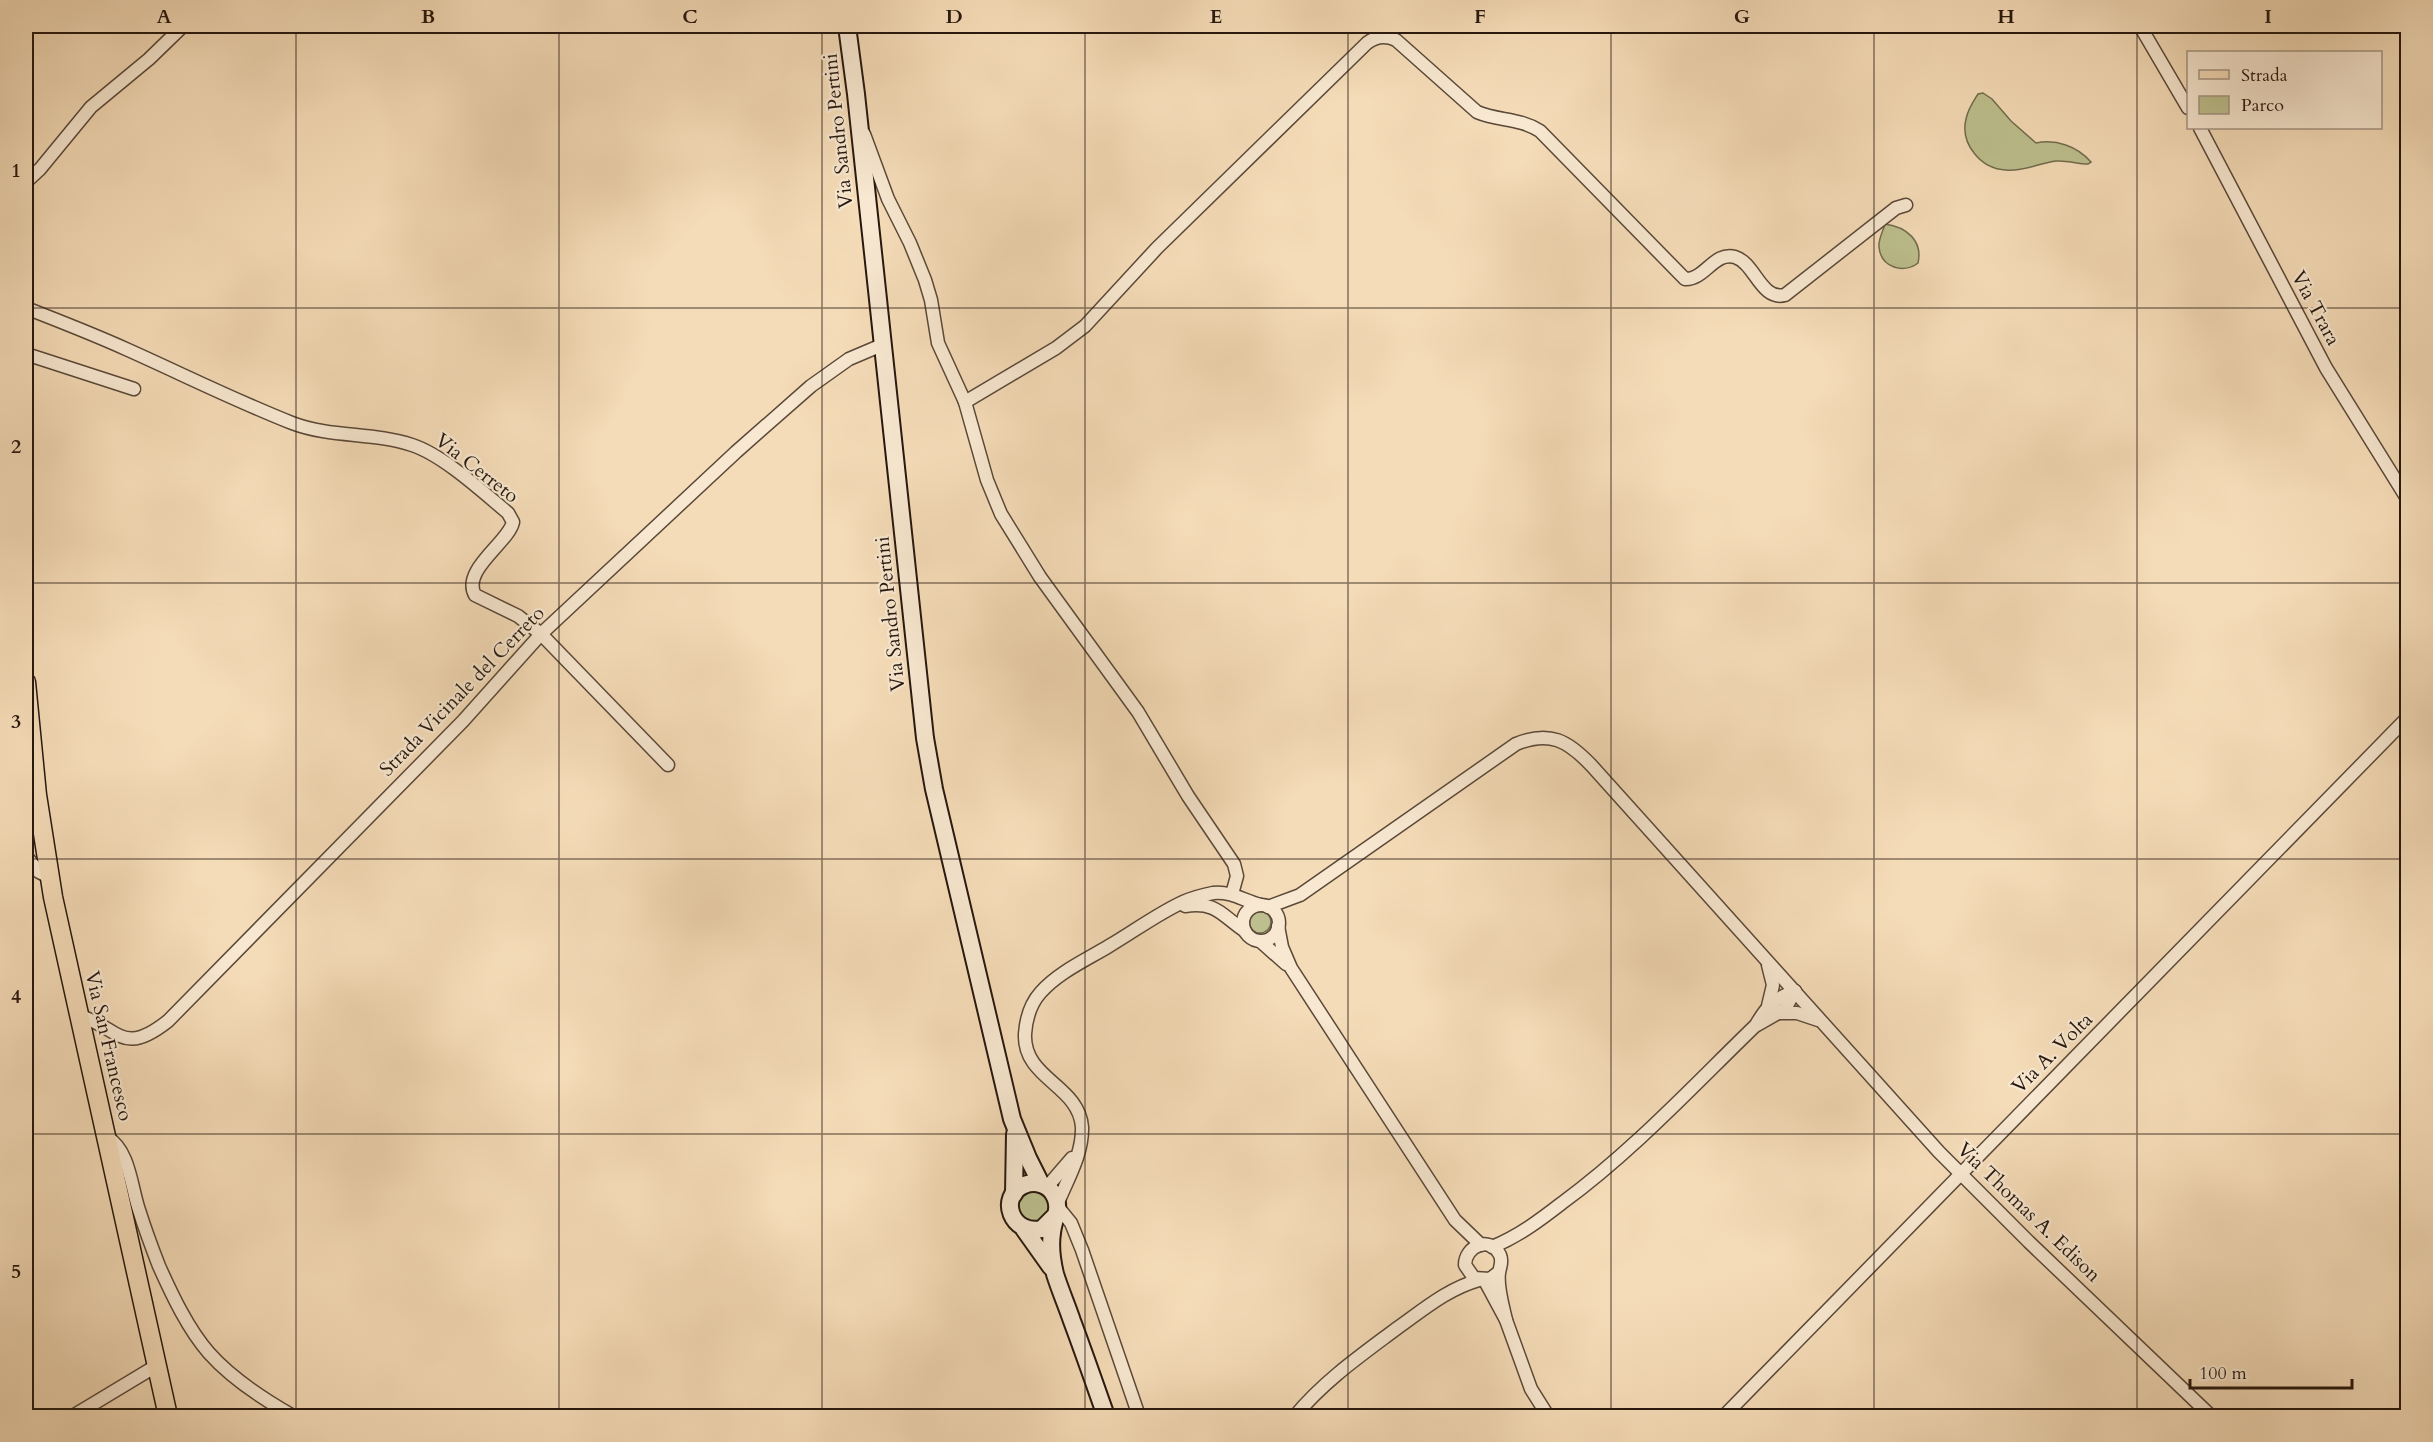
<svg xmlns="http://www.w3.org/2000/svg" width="2433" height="1442" font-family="Cardo,serif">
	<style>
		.green { fill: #bdc08e; stroke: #726c4e; stroke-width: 1.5 }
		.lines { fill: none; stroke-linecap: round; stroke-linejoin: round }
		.street-casing { stroke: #5a4838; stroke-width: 15 }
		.secondary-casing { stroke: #26170e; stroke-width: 20 }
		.primary-casing { stroke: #26170e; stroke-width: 21 }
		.street { stroke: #f8e8d1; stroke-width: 12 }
		.secondary { stroke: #f8e8d1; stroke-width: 16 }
		.primary { stroke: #f5dcb8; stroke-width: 18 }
		.grid { fill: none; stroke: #26170e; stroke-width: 1.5; stroke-opacity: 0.55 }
		.labels { text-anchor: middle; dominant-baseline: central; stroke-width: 4.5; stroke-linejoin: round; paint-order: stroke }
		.street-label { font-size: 20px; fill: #26170e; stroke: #f8e8d1 }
		.neatline { fill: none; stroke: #26170e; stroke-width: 2 }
		.grid-label { font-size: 20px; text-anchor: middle; font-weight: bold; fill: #26170e }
	</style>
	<rect width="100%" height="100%" fill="#f5dcb8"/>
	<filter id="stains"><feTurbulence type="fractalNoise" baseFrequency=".00333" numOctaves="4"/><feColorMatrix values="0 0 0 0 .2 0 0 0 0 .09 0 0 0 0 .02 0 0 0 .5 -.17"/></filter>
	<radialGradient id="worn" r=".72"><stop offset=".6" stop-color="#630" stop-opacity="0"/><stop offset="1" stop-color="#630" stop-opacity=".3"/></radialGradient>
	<g class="green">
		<path d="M1983 93 1992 99 2011 121 2036 143C2056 139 2077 146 2091 162L2088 164C2077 164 2067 160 2056 161 2040 163 2022 172 2006 170 1981 169 1960 144 1966 119 1968 109 1973 102 1978 94Z"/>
		<path d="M1885 224C1907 227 1923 241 1918 263 1904 274 1881 268 1879 247 1878 240 1883 231 1885 224Z"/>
		<circle cx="1260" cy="922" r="11"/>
		<circle cx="1034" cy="1207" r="16"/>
	</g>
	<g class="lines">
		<g class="street-casing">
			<g id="street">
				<path d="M2140 26 2188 108"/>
				<path d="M2200 128 2326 368 2408 500"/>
				<path d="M864 134 888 199 910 243 925 280 931 300 938 343 965 402 987 480 1001 514 1040 577 1138 712 1188 796 1234 864 1237 876 1232 894"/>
				<path d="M26 182 40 169 91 107 149 59 183 26"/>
				<path d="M26 308C59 321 93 334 126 349 182 374 236 401 292 423 331 438 373 432 412 445 443 455 483 492 508 513L513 522C509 542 461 570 475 595L518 616 541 634 668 765"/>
				<path d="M26 354 134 389"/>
				<path d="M965 402 1056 348 1085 326 1157 248 1367 43C1376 36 1386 35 1396 40L1477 112C1498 121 1520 118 1540 131L1685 279C1705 280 1714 251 1735 257 1755 263 1761 301 1785 295L1896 208 1906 205"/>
				<path d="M26 856 39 872 49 877"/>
				<circle cx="1261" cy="923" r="18"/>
				<path d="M1185 906C1217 901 1222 916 1245 931"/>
				<path d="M1268 907 1300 895 1516 744C1550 730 1568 741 1591 765L1939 1152 2029 1242 2211 1416"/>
				<path d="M1278 926 1282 947 1291 968 1455 1220 1481 1245"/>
				<path d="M1260 941 1286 964"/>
				<path d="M1768 965 1773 985 1768 1006"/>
				<path d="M1779 1013H1797L1818 1020"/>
				<path d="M77 1015C120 1027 121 1058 168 1021L463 721 541 634 736 452 811 386 849 359 882 345"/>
				<path d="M1757 1025 1785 1009 1795 991"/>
				<path d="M107 1137C130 1151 131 1187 139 1210 145 1229 152 1248 159 1266 172 1295 188 1329 209 1353 232 1379 263 1399 293 1416"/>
				<path d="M1047 1187 1072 1158"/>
				<path d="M1057 1205C1067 1180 1083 1154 1082 1127 1079 1085 1023 1079 1025 1034 1026 1019 1031 1003 1041 992 1059 972 1086 960 1109 946 1133 932 1157 914 1183 902 1192 898 1203 895 1213 893 1232 891 1244 901 1261 905"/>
				<path d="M1058 1207 1071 1223 1082 1250 1139 1416"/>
				<path d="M1492 1247C1519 1236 1540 1220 1562 1203 1633 1151 1693 1086 1756 1025 1766 1007 1775 998 1795 991"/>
				<path d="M1499 1272 1490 1279 1474 1278 1465 1265C1465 1246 1490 1235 1500 1255 1503 1262 1500 1266 1499 1273 1497 1287 1503 1306 1506 1320"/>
				<path d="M1485 1281 1506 1320 1531 1389 1548 1416"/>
				<path d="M73 1416 156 1366"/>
				<path d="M1295 1416C1324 1381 1360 1356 1396 1329 1423 1310 1447 1289 1479 1280"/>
				<path d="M1724 1416 2408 717"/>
			</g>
		</g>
		<g class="secondary-casing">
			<g id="secondary">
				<path d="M847 26 856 94 925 738 934 789 1012 1119 1028 1158 1041 1184"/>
				<path d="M1014 1194 1015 1134"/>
				<path d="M1055 1216 1042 1229C1012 1236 997 1197 1024 1185 1036 1180 1050 1185 1055 1197 1061 1209 1053 1220 1052 1233 1050 1245 1052 1261 1055 1274 1060 1290 1067 1306 1072 1321 1084 1353 1095 1385 1106 1416"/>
				<path d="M1024 1229 1051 1267"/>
			</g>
		</g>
		<g class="primary-casing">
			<path id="primary" d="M26 682 37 795 53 897 168 1416"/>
		</g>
		<use href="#street" class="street"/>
		<use href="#secondary" class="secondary"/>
		<use href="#primary" class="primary"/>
	</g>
	<path class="grid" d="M296 26V1416M559 26V1416M822 26V1416M1085 26V1416M1348 26V1416M1611 26V1416M1874 26V1416M2137 26V1416M26 308H2408M26 583H2408M26 859H2408M26 1134H2408"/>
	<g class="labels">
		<g class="street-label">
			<text transform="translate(838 131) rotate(-96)">Via Sandro Pertini</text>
			<text transform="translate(2316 308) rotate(62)">Via Trara</text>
			<text transform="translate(477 468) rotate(38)">Via Cerreto</text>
			<text transform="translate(890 614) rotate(-96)">Via Sandro Pertini</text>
			<text transform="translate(462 691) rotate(-46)">Strada Vicinale del Cerreto</text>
			<text transform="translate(109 1046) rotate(77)">Via San Francesco</text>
			<text transform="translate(2052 1053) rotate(-45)">Via A. Volta</text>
			<text transform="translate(2029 1212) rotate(44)">Via Thomas A. Edison</text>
		</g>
	</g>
	<rect width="2433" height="1442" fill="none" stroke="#f5dcb8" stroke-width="66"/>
	<rect x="2187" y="51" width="195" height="78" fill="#f8e8d1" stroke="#a49483" stroke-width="1.5"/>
	<rect x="2199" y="70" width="30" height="9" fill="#f5dcb8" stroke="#a49483" stroke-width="1.5"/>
	<text x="2241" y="81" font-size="18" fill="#26170e">Strada</text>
	<rect x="2199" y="96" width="30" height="18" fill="#bdc08e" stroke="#a49483" stroke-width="1.5"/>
	<text x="2241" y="111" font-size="18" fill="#26170e">Parco</text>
	<path d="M2190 1379v9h162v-9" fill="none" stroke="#26170e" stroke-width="3"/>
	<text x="2199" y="1379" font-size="18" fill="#26170e" stroke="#f8e8d1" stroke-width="4.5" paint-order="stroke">100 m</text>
	<rect x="33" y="33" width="2367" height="1376" class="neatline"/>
	<g class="grid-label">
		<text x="164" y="23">A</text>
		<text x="428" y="23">B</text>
		<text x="690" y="23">C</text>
		<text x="954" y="23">D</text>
		<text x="1216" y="23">E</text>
		<text x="1480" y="23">F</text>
		<text x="1742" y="23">G</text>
		<text x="2006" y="23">H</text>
		<text x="2268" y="23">I</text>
		<text x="16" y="177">1</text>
		<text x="16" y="453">2</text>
		<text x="16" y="728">3</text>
		<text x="16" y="1003">4</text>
		<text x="16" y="1278">5</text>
	</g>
	<rect width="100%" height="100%" filter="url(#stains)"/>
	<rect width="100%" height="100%" fill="url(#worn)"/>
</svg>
